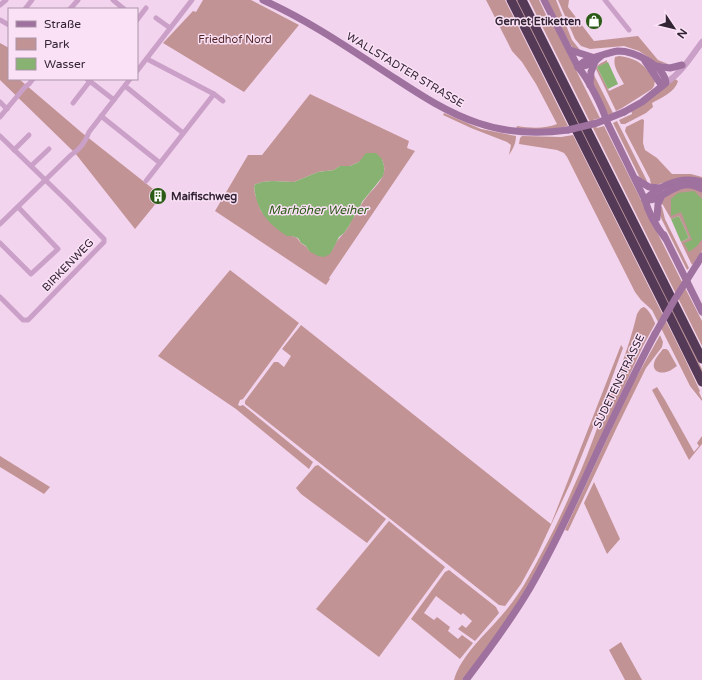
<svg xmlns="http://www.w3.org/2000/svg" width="702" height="680" font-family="'Varela Round',sans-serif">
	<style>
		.green { fill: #c29395; fill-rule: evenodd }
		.water { fill: #87b271 }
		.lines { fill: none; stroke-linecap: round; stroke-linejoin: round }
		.minor { stroke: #cba0c8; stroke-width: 5 }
		.tertiary { stroke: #cba0c8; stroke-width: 6 }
		.secondary { stroke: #9e719f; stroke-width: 7 }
		.motorway { stroke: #543a56; stroke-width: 9 }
		.secondary-bridge { stroke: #9e719f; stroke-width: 7 }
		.labels { text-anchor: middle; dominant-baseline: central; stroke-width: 3; stroke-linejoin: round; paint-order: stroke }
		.poi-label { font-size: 11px; font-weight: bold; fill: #332434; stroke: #fae1f6; text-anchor: end }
		.park-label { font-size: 11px; fill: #552526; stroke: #fae1f6 }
		.street-label { font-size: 11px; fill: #332434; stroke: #fae1f6 }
		.water-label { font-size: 12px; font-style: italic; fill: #2b5916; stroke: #fae1f6 }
	</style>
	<rect width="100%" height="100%" fill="#f3d4ee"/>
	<g class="green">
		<path d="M203 0H251L299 25 244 92 163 43 193 11 196 12Z"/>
		<path d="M486 0H505L568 126 559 128 558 129H516L517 126C530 128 545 129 557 124L536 84 522 62 512 51Z"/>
		<path d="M516 0H518L682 328 702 369V372L655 277Z"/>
		<path d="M529 0H539L548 19 553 24 600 118 593 120 597 128 604 126 681 280 702 321V346Z"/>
		<path d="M547 0H556L572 40 580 50 573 48 570 44Z"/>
		<path d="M558 0H569L568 7 594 41 638 36 658 60 668 64 657 63 639 51 624 46 590 49 581 46 575 39Z"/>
		<path d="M0 43 9 48V79H19L81 132 162 196 135 229 75 153 0 80Z"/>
		<path d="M619 56C640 59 644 65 655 81L654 86 652 89 622 108 616 111 596 69C597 64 602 63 607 60V63L597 67 609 91 624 84C620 76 612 66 615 57Z"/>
		<path d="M594 75 613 113 608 115 593 83Z"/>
		<path d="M675 79 678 81C675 92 661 98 652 103L653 107 646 113 625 124H621L619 120 632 114 631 110Z"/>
		<path d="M310 94 409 141 407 148 415 151 329 278 330 279 326 285 215 211 248 155H262ZM382 159C383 163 385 167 384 171 383 180 374 188 369 194 363 201 359 208 355 215 353 220 354 215 351 220 351 221 350 225 349 226 344 235 337 238 333 249L309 251C307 247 306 246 302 244 297 240 300 238 292 236L261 211 255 194 254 185 262 182 272 181 294 182 318 172 334 170 340 166H350L359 162Z"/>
		<path d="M444 113 481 129 516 136C516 143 513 149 509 155L511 145 507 142 471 128 443 115Z"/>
		<path d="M642 119 644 120 643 143 645 150 657 158 672 174H691L702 177V180L680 178 656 185H651L650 179 625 131 626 127Z"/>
		<path d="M617 121 647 181V183L640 178 613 123Z"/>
		<path d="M573 135 684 357 700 391 699 392 702 399V401L690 386 652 310 641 300 635 292 567 157 564 153 557 150 519 144 520 138 522 136 561 137Z"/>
		<path d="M690 187 702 192V251L692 265 681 242 689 238 679 216 671 219 663 205 661 203C667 191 678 189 690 187Z"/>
		<path d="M660 206 662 207 665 219 689 268 687 270 662 220 660 215Z"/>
		<path d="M230 270 299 323 243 399 240 400 238 405 240 406 243 405 313 462 309 469 236 409 158 356Z"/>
		<path d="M644 307C650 311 652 317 655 323V324L643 346 549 549 527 587 500 631 462 680H454C461 655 486 634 502 615 510 606 517 596 524 585 542 554 559 521 573 488 583 467 591 445 599 423 613 387 628 352 637 314 639 311 640 308 644 307Z"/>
		<path d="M301 325 551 524 621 345 623 348 601 408 571 482 537 555 521 584 505 606 499 605 245 404V401L274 362H278L284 367 291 356 282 349Z"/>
		<path d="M660 335 663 342 662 347 646 368 617 427 568 531 565 530 631 387Z"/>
		<path d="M663 349H666L668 350 677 366C674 368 669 372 666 372 660 374 652 371 654 363 655 358 660 353 663 349Z"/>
		<path d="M657 387 665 400 694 452 699 446 697 443 702 436V444L689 460 652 390Z"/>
		<path d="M0 456 50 487 44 494 0 467Z"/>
		<path d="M318 465 386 519 367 543 301 494 296 488 315 466Z"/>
		<path d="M594 482 620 539 607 554 584 503Z"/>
		<path d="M389 521 445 567 379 657 316 609Z"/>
		<path d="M449 570 496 607 499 613 475 641 458 629 462 625 466 628 472 621 463 613 461 615 436 596 424 613 434 620 437 617 450 627 448 631 458 639 462 635 473 643 460 659 411 619 445 572Z"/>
		<path d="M621 642 642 680H625L609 650Z"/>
	</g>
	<g class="water">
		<path d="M608 62 618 84 608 89 597 67Z"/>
		<path d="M366 153H376L382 159 384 166V172L383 176 376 185 362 202 359 209 357 211 356 214 352 220 349 226 344 233 339 237 333 249 330 254 324 257 318 256 309 251 306 246 301 243 298 238 292 236H287C267 223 256 210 254 185L262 182 272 181 294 182 318 172 334 170 340 166H350L359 162Z"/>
		<path d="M694 191 702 199V239L697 246 689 252 684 243 692 240 681 212 671 216V199L678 193Z"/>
		<path d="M679 216 689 238 681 242 671 219Z"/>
	</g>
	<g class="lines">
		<g class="minor">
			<path d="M113 0 124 9"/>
			<path d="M605 0 629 30"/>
			<path d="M0 5 6 0"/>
			<path d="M25 9 32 0"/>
			<path d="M70 9 78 0"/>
			<path d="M156 18 170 28"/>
			<path d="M0 20 9 25"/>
			<path d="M137 20 146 8"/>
			<path d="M137 71 192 0"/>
			<path d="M87 79 114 100"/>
			<path d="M125 86 183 133"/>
			<path d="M214 94 223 101"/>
			<path d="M0 102 7 109"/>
			<path d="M73 103 90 81"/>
			<path d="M101 116 160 163"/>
			<path d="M0 117 25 87 29 84 33 79"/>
			<path d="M0 136 68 202 104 239V242L28 320H23L0 297"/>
			<path d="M14 150 29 135"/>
			<path d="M31 166 49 149"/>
			<path d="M146 181 214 94 147 59"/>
			<path d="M0 224 71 155C79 150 86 141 89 132L130 79"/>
			<path d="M0 243 31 274 58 249 18 207"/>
		</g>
		<path class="tertiary" d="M666 83C682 72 691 57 702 42"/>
		<g class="secondary">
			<path d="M263 0C310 21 353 51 396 79 422 96 448 113 478 123 507 133 538 134 568 130"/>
			<path d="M544 0 578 67C589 80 602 106 607 122L645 200C649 215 656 226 665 238"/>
			<path d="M570 50 592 57"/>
			<path d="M645 61 662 86"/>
			<path d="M656 66 670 68 682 65"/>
			<path d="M578 67C580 65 582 62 585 61 590 58 612 52 618 51 634 51 664 65 666 83L642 102 624 112"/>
			<path d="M578 67C589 66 593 63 601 56"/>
			<path d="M590 85 591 72 595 62"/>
			<path d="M636 179 649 187 660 188"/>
			<path d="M645 200C655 189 675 179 690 180 694 180 698 181 702 182"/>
			<path d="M645 200C648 200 652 200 655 199 673 191 681 178 702 189"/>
			<path d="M657 218 658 204 662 195"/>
			<path d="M664 235 702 312"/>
			<path d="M697 264 702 256"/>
			<path d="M466 680C489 650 511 620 530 588 559 538 581 486 605 435 621 401 637 367 655 334"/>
		</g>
		<g class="motorway">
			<path d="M511 0 661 299 702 382"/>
			<path d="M522 0 702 359"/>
		</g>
		<g class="secondary-bridge">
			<path d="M568 130 597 123 624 112"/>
			<path d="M655 334 675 299 697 264"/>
		</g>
	</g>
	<defs>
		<g id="shop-disc" transform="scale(0.9)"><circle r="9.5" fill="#2b5916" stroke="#fae1f6"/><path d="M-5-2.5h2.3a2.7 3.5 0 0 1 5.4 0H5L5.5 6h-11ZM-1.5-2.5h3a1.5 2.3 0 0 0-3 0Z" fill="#fff"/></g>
		<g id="building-disc" transform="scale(0.9)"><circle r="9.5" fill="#2b5916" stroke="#fae1f6"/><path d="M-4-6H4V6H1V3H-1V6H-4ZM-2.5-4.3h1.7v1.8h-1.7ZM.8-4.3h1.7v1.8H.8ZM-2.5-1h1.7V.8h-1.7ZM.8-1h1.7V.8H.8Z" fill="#fff"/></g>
	</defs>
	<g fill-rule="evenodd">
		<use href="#shop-disc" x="594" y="21"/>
		<use href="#building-disc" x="158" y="196"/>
	</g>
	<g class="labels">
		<g class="poi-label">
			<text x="581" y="21">Gernet Etiketten</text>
			<text x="171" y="196" text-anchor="start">Maifischweg</text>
		</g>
		<g class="park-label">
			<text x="235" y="39">Friedhof Nord</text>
		</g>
		<g class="street-label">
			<text transform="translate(405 70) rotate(31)">WALLSTADTER STRASSE</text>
			<text transform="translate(68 265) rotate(-46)">BIRKENWEG</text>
			<text transform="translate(619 381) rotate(-64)">SUDETENSTRASSE</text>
		</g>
		<g class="water-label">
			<text x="318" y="210">Marhöher Weiher</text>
		</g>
	</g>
	<rect x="8" y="8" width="130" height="72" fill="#fae1f6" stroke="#aa95a8"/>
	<rect x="16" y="21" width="20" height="6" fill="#9e719f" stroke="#aa95a8"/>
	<text x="44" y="28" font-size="12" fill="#332434">Straße</text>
	<rect x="16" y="38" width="20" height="12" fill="#c29395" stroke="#aa95a8"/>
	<text x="44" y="48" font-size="12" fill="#332434">Park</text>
	<rect x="16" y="58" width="20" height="12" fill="#87b271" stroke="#aa95a8"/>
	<text x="44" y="68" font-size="12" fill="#332434">Wasser</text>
	<g transform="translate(674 28) rotate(125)" stroke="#fae1f6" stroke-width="3" paint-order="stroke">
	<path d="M0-3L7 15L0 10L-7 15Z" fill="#332434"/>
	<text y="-6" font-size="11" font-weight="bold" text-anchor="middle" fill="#332434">N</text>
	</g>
</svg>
